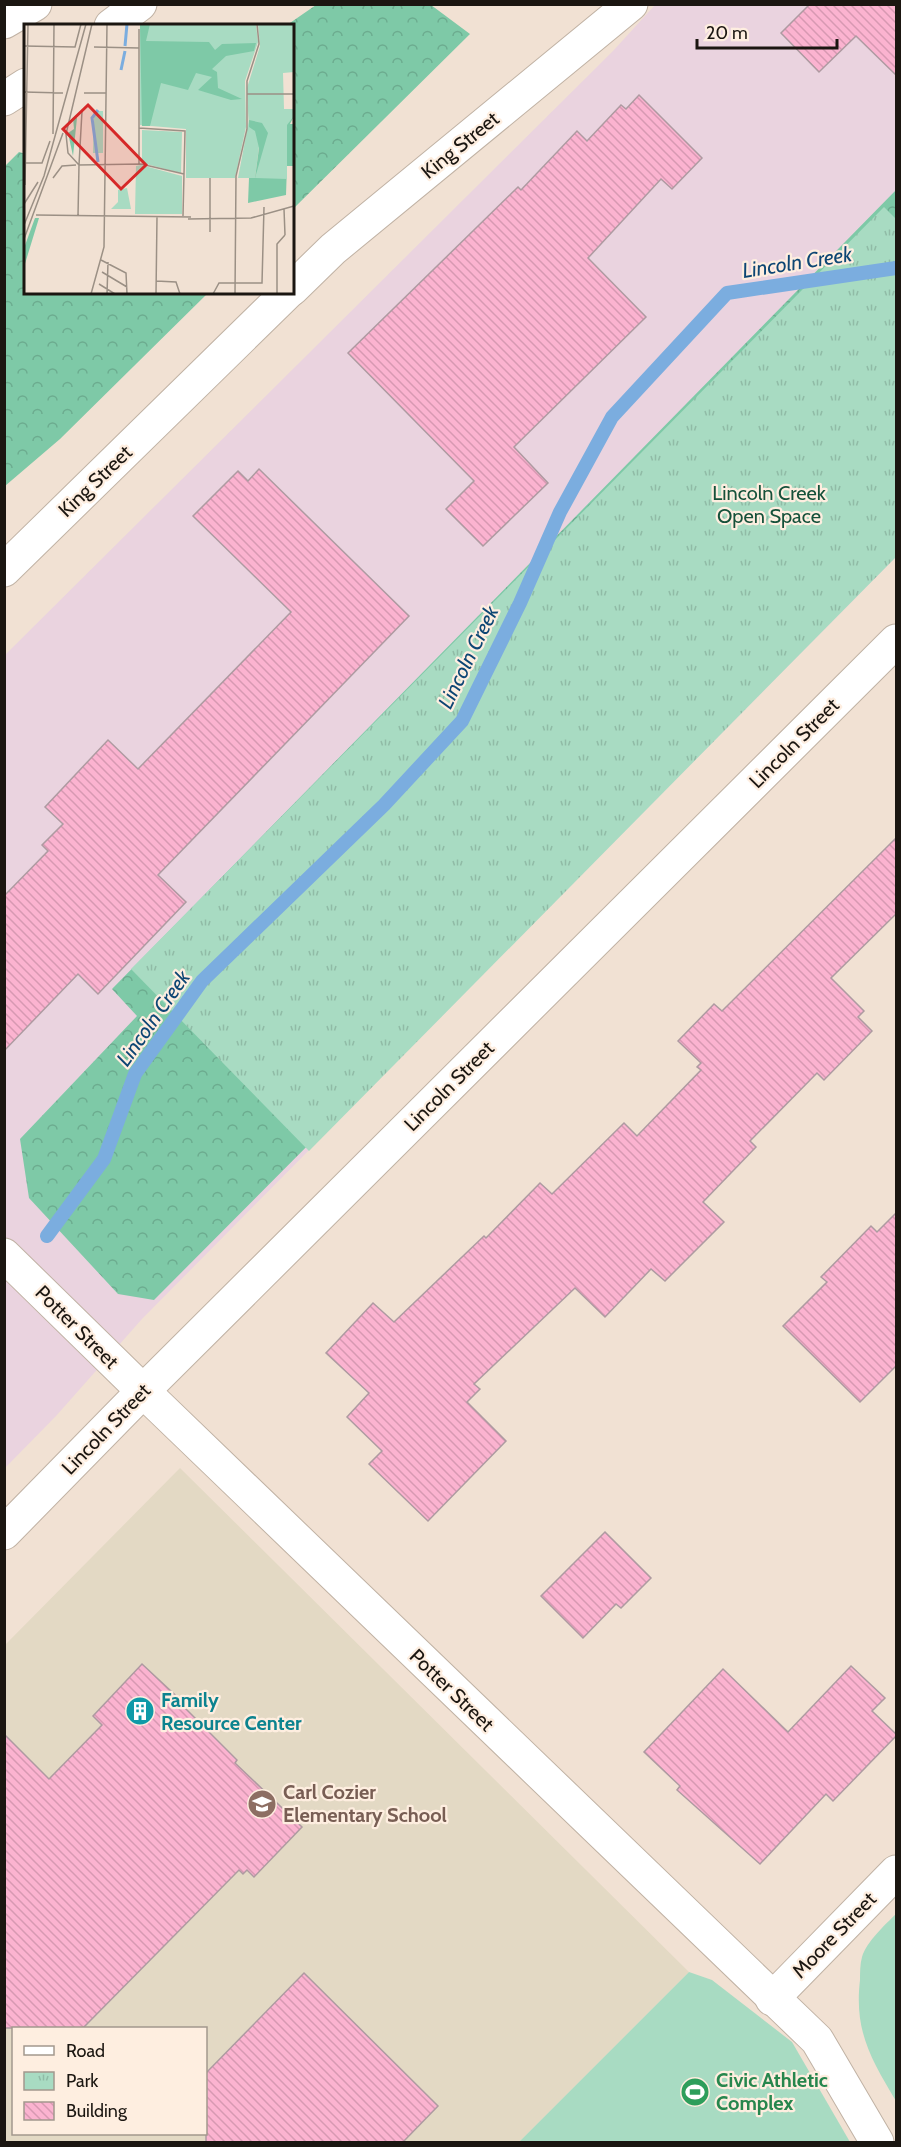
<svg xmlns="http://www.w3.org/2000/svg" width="901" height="2147" font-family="Cabin,sans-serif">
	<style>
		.commercial { fill: #ead3df }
		.education { fill: #e3d9c4; fill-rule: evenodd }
		.grass { fill: #a8dbc2 }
		.forest { fill: url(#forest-crowns) }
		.park { fill: url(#park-tufts) }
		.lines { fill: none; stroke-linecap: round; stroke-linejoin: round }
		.stream { stroke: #7baddf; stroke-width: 14 }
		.building { fill: url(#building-back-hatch); stroke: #ae9aa1; stroke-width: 1.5 }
		.minor-casing { stroke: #c0b2a4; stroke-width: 35 }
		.tertiary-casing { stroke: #c0b2a4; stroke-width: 35 }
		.motorway-casing { stroke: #c0b2a4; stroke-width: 35 }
		.minor { stroke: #fff; stroke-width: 33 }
		.tertiary { stroke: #fff; stroke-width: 33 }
		.motorway { stroke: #fff; stroke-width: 33 }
		.labels { text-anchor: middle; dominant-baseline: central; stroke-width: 4.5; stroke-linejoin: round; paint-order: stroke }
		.street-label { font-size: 20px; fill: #1b1611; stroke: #feeee0 }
		.park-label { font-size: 20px; fill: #15513a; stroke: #feeee0 }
		.culture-label { font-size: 20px; font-weight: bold; fill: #0d838f; stroke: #feeee0; text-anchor: start }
		.education-label { font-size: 20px; font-weight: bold; fill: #785e54; stroke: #feeee0; text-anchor: start }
		.leisure-label { font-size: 20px; font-weight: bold; fill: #27864d; stroke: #feeee0; text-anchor: start }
		.water-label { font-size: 21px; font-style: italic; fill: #0d4674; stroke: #feeee0 }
		.inset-river { fill: none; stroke: #7baddf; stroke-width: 3 }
		.inset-road { fill: none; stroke: #9b9085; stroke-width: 1.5 }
		.view { fill: #d62828; fill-opacity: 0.15; stroke: #d62828; stroke-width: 3 }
		.inset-edge { fill: none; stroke: #1b1611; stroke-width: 3 }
	</style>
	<defs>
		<pattern id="forest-crowns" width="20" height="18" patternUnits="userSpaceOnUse" patternTransform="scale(1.5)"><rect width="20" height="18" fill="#7ec9a7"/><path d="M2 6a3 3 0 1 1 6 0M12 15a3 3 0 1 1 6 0" fill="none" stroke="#6cac8f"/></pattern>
		<pattern id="park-tufts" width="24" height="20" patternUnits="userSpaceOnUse" patternTransform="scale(1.5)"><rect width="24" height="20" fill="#a8dbc2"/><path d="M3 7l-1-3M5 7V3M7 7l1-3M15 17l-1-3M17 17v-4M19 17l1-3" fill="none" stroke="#90bba6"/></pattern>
		<pattern id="building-back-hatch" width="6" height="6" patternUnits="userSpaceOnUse" patternTransform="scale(1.5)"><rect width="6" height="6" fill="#fbb3d0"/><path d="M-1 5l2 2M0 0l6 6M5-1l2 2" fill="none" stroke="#d799b2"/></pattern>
	</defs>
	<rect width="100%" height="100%" fill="#f1e1d3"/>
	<path class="commercial" d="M655 5H896V557L142 1319 56 1416 5 1468V655L613 51Z"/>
	<path class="education" d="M180 1468 689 1972 519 2142H5V1645ZM14 2028H206V2134H14Z"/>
	<g class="grass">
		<path d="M896 1914V2101C871 2059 854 2031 860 1980 860 1973 860 1964 862 1957 867 1941 885 1925 896 1914Z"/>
		<path d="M689 1972 712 1980 792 2042 850 2142H519Z"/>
	</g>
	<g class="forest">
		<path d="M316 5H431L470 34 293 209 292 26 287 25Z"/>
		<path d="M19 152 26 154V292L208 293 60 439 5 486 4 167Z"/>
		<path d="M896 190V554L154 1300 118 1294 29 1198 20 1139 137 1016 112 989Z"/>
	</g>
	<path class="park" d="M884 207 896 219V557L309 1151 131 969Z"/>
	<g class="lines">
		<path class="stream" d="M47 1236 104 1159 135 1074 202 981 384 805 462 721 520 603 560 512 612 417 727 293 896 268"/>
	</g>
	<g class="building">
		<path d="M810 4H897V76L856 36 819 72 781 33Z"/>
		<path d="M639 95 702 158 672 189 661 179 588 258 646 317 514 447 548 483 483 546 446 509 474 481 348 353 518 187 521 190 577 131 587 141 621 105 626 109Z"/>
		<path d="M259 469 409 616 158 875 186 902 98 994 78 974 4 1051V896L48 851 42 845 63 824 45 807 108 740 138 769 291 612 193 516 238 471 248 481Z"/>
		<path d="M897 837V913L831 978 864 1011 858 1017 872 1031 824 1080 817 1073 750 1141 756 1147 703 1202 724 1222 665 1281 651 1269 605 1317 575 1288 474 1384 480 1389 467 1402 506 1441 428 1521 369 1464 382 1451 347 1417 369 1393 326 1353 373 1303 394 1322 484 1236 486 1238 540 1183 552 1194 624 1123 637 1136 701 1070 697 1067 701 1063 678 1041 714 1004 722 1011Z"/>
		<path d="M897 1212V1365L860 1402 783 1326 827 1282 821 1277 871 1226 877 1232Z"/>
		<path d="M605 1532 651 1578 621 1608 616 1604 583 1638 541 1596Z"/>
		<path d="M142 1664 187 1706 185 1708 237 1760 235 1763 302 1827 254 1877 247 1870 243 1874 239 1870 83 2028H4V1734L49 1779 102 1725 93 1716Z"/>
		<path d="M851 1666 885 1698 872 1711 897 1735 833 1801 826 1794 760 1864 677 1790 680 1786 644 1752 723 1669 788 1732Z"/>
		<path d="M304 1973 438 2106 403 2142H206V2073Z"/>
	</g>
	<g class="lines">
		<g class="minor-casing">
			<g id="minor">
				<path d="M292 289 333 249 631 4"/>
				<path d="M4 570 288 292"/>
				<path d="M143 1391 817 2040 877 2142"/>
				<path d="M772 1999 896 1872"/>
			</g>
		</g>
		<g class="tertiary-casing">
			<g id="tertiary">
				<path d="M4 1255 143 1391"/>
				<path d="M4 1533 148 1386 896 641"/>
			</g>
		</g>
		<g class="motorway-casing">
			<g id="motorway">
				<path d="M4 22 35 4"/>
				<path d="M111 26 140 4"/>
				<path d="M4 99 26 85"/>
			</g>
		</g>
		<use href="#minor" class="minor"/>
		<use href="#tertiary" class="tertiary"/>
		<use href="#motorway" class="motorway"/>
	</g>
	<defs>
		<g id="building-disc" transform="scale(1.5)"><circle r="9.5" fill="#0f9aa8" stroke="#feeee0"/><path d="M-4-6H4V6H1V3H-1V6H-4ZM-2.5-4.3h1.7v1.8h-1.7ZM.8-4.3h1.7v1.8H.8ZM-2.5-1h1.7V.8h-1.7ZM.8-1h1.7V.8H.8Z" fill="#fff"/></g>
		<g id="school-disc" transform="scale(1.5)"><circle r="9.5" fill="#8d6e63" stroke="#feeee0"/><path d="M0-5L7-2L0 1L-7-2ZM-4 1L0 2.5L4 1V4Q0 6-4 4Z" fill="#fff"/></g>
		<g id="stadium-disc" transform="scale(1.5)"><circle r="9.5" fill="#2e9e5b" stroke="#feeee0"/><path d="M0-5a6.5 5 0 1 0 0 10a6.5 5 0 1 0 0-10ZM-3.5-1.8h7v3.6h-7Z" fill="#fff"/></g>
	</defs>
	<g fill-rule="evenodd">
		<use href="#building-disc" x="140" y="1711"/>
		<use href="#school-disc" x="262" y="1804"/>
		<use href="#stadium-disc" x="695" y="2092"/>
	</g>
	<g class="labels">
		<g class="street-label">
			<text transform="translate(460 145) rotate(-39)">King Street</text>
			<text transform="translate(95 481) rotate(-44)">King Street</text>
			<text transform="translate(794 743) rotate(-45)">Lincoln Street</text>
			<text transform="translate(449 1086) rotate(-45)">Lincoln Street</text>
			<text transform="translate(77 1327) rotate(45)">Potter Street</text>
			<text transform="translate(106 1429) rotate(-46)">Lincoln Street</text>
			<text transform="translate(452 1690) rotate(44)">Potter Street</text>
			<text transform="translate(834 1935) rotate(-46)">Moore Street</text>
		</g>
		<g class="park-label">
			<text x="769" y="493">Lincoln Creek<tspan x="769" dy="23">Open Space</tspan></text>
		</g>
		<g class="culture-label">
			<text x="161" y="1700">Family<tspan x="161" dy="23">Resource Center</tspan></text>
		</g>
		<g class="education-label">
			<text x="283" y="1792">Carl Cozier<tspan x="283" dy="23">Elementary School</tspan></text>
		</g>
		<g class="leisure-label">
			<text x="716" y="2080">Civic Athletic<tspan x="716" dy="23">Complex</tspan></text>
		</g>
		<g class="water-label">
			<text transform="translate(797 262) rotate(-9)">Lincoln Creek</text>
			<text transform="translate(468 657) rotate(-64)">Lincoln Creek</text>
			<text transform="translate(153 1018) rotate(-55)">Lincoln Creek</text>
		</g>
	</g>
	<g transform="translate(24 24)">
		<rect width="270" height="270" fill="#f1e1d3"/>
		<path d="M116 0H232L234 18 221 57 222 103 211 154H162V105L116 101ZM225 96 238 99 231 154H214ZM118 106 158 108 157 149 118 139ZM117 141 158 152V190H111L112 142Z" fill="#a8dbc2"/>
		<path d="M116 0H126L122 17 185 18 191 26 198 20 232 19 230 27 202 32 188 45 193 48 194 64 218 75 207 76 174 66 188 53 172 49 164 66 137 59 126 102H118ZM224 73 260 85H269L270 73V92L266 100H270V142H263L262 171 224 179 225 154H231L235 124 231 107 225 103ZM49 94H53L49 132 44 109 50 105ZM11 194H15L0 243V224Z" fill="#7ec9a7"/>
		<path d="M234 0H270V48L259 49 260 85H269L270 73V92L263 101V155L231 154 244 109 238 99 225 96 223 64 236 22ZM70 87H79V129H69ZM103 164 107 185H87L94 178V166Z" fill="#a8dbc2"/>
		<path class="inset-river" d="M101 22 103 0M97 46 101 27M74 138 68 94 74 86"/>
		<path class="inset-road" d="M115 5V140M0 22 51 23 57 0M70 23 115 24M0 68 39 69M60 69H82M223 70H270M58 87 55 141 117 140 160 150M115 104 161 107 159 192M29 110 30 0M1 139H18L26 117M55 141 44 129 42 110 68 0M29 154 38 142 52 141M1 161 4 0M0 180 14 158M260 185 261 211M12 191 167 193M54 192 55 141M164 195 227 194 270 182M0 201 20 152 62 0M186 208V154M0 215 39 109M77 236 102 249 103 270M78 248 103 263M132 257 152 258 156 270M75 260 91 270M67 270 80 223 83 0M83 270 84 238M132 270 133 193M189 270 195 259H238L240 183M211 270 212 152 223 105V57L235 20 233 0M253 270V220L261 211"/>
		<path class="view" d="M64 81 122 141 97 165 39 105Z"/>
		<rect width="270" height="270" class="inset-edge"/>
	</g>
	<rect width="901" height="2147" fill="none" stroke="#1b1611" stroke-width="12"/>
	<rect x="12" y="2027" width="195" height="108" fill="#feeee0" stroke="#a3988d" stroke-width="1.5"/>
	<rect x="24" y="2046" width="30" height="9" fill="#ffffff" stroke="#a3988d" stroke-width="1.5"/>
	<text x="66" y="2057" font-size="18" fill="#1b1611">Road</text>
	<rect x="24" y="2072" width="30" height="18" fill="url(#park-tufts)" stroke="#a3988d" stroke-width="1.5"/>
	<text x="66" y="2087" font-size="18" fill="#1b1611">Park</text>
	<rect x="24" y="2102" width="30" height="18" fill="url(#building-back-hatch)" stroke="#a3988d" stroke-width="1.5"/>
	<text x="66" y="2117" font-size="18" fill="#1b1611">Building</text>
	<path d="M697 39v9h140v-9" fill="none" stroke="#1b1611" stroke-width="3"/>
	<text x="706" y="39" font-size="18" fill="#1b1611" stroke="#feeee0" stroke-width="4.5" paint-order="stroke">20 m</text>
</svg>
